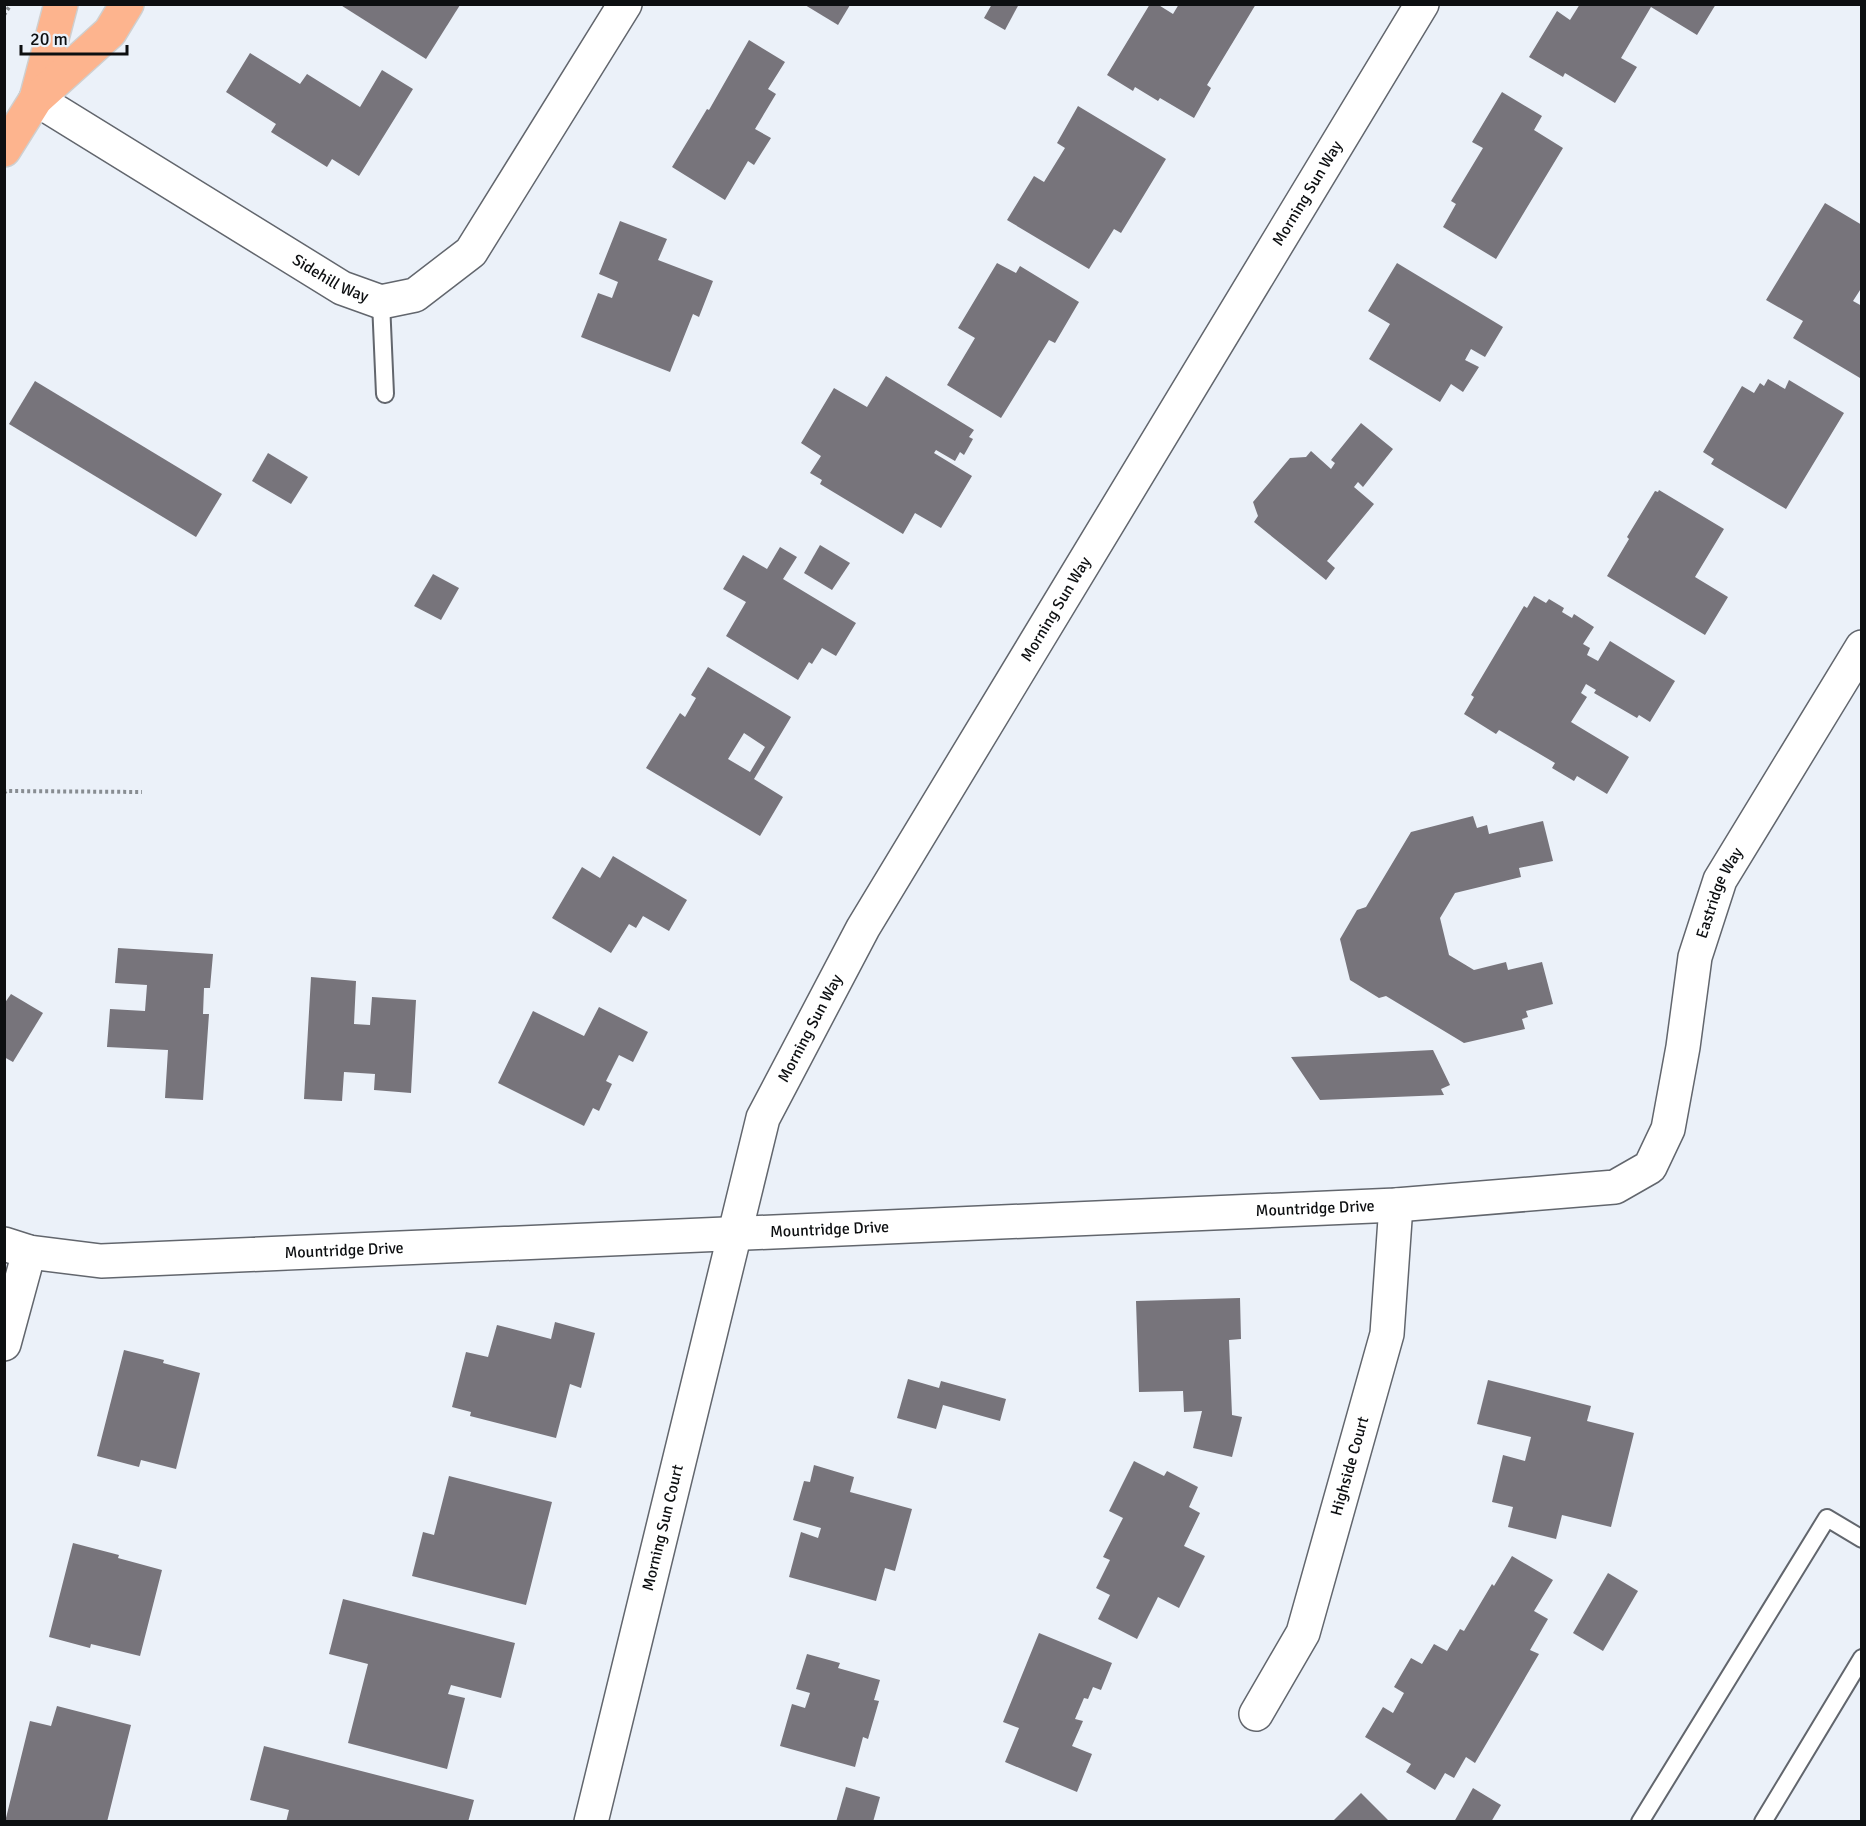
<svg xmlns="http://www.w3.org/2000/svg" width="1866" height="1826" font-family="Signika,sans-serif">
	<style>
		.building { fill: #77747b; fill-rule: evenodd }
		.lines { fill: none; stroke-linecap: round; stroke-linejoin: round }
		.service-casing { stroke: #62666d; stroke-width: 20 }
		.minor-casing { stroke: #62666d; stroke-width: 36 }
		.primary-casing { stroke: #cfcfcf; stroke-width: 36 }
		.path { stroke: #888d92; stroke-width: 4; stroke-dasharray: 3 3; stroke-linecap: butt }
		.service { stroke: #fff; stroke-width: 16 }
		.minor { stroke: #fff; stroke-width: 33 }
		.primary { stroke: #fdb48e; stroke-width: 33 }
		.labels { text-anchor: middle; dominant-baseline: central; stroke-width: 5; stroke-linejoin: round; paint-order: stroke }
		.street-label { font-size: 16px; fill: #0d0f11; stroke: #ebf1f9 }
	</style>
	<rect width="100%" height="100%" fill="#ebf1f9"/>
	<g class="building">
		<path d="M339 4H459L460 5 426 59Z"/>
		<path d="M992 4H1019L1005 30 984 18Z"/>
		<path d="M1150 4H1157L1173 14 1179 4H1256L1207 85 1211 88 1194 118 1160 98 1158 101 1135 87 1133 91 1107 75Z"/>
		<path d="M1580 4H1716L1697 35 1651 7 1621 58 1637 67 1615 103 1565 73 1563 77 1529 57 1557 11 1570 20Z"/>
		<path d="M805 5H850L838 25Z"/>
		<path d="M749 40 785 62 768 89 776 94 755 129 771 138 754 165 748 161 725 200 672 167 707 109 709 110Z"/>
		<path d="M250 53 300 84 307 74 360 107 382 70 413 89 359 176 332 159 327 167 271 132 276 124 226 92Z"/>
		<path d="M1502 92 1542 116 1534 130 1563 148 1496 259 1443 227 1456 204 1451 201 1483 148 1472 142Z"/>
		<path d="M1078 106 1166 159 1121 233 1114 229 1089 269 1007 220 1034 176 1044 182 1065 148 1057 143Z"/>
		<path d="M1825 203 1862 225V287L1853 301 1862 306 1860 378 1793 338 1803 321 1766 300Z"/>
		<path d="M620 221 667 239 658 260 713 281 699 317 693 314 670 372 581 337 598 293 612 298 618 282 599 274Z"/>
		<path d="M997 263 1016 273 1020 266 1079 302 1055 343 1049 340 1001 418 947 385 975 338 958 328Z"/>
		<path d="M1397 263 1503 327 1485 357 1471 349 1465 360 1479 367 1463 392 1451 384 1440 402 1369 359 1390 324 1368 311Z"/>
		<path d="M886 376 974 430 969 437 973 439 964 455 960 452 955 461 936 450 934 453 972 476 941 528 915 513 903 534 820 484 822 480 810 473 821 456 801 443 834 388 867 407Z"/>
		<path d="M1768 379 1785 389 1789 380 1844 413 1786 509 1711 464 1714 459 1703 452 1742 386 1754 393 1760 383 1764 386Z"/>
		<path d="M35 381 222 494 196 537 9 424Z"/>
		<path d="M1361 423 1393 449 1363 487 1358 482 1354 487 1374 504 1327 561 1335 568 1326 580 1254 522 1258 516 1253 502 1290 458 1306 457 1311 451 1331 469 1335 463 1331 460Z"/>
		<path d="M268 453 308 477 291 504 252 481Z"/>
		<path d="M1659 490 1724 529 1695 577 1728 597 1705 635 1607 576 1629 539 1627 537 1655 491 1658 492Z"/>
		<path d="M820 545 850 563 832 590 804 573Z"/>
		<path d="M780 547 797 557 783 579 856 623 836 656 822 648 812 664 809 662 798 680 726 636 746 602 723 589 743 555 767 569Z"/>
		<path d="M433 574 459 588 441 620 414 606Z"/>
		<path d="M1534 596 1546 603 1549 599 1564 608 1562 612 1572 618 1574 614 1594 627 1583 644 1590 648 1587 655 1598 661 1610 641 1675 681 1650 722 1639 715 1637 718 1594 693 1596 690 1586 684 1581 693 1587 697 1571 722 1629 757 1607 794 1577 776 1574 781 1552 768 1555 763 1499 730 1496 734 1464 714 1474 697 1471 695 1524 606 1527 608Z"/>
		<path d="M708 667 791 717 754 779 783 797 760 836 646 768 680 713 685 717 696 698 691 695ZM744 733 765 747 750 772 728 759Z"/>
		<path d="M1473 816 1477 828 1487 825 1489 834 1543 821 1553 861 1519 868 1521 877 1455 893 1440 918 1449 955 1474 970 1506 962 1508 970 1542 962 1553 1004 1526 1011 1528 1017 1522 1019 1525 1029 1464 1043 1386 996 1379 998 1350 980 1340 939 1357 910 1366 907 1411 832Z"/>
		<path d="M613 856 687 900 669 931 643 916 636 928 629 924 611 953 552 918 582 867 600 878Z"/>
		<path d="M118 948 213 954 210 988H204L203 1014H209L203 1100 165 1098 168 1050 107 1047 110 1009 145 1011 147 985 115 983Z"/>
		<path d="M311 977 356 981 354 1024 370 1025 372 997 416 1000 411 1093 374 1090 375 1074 344 1072 342 1101 304 1099Z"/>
		<path d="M11 994 43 1013 13 1062 4 1057V1004Z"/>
		<path d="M599 1007 648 1032 633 1062 619 1055 606 1081 612 1084 599 1111 593 1108 584 1126 498 1083 533 1011 584 1036Z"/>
		<path d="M1433 1050 1450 1085 1441 1089 1444 1095 1320 1100 1291 1057Z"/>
		<path d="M1240 1298 1241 1339 1229 1340 1232 1415 1242 1417 1232 1457 1193 1448 1202 1411 1184 1412 1183 1391 1139 1392 1136 1301Z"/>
		<path d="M555 1322 595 1333 581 1388 570 1384 556 1438 470 1416 471 1412 452 1407 466 1352 488 1357 497 1325 551 1339Z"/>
		<path d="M124 1350 164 1360 163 1363 200 1373 176 1469 141 1460 139 1467 97 1456Z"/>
		<path d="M908 1379 939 1388 941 1381 1006 1399 1000 1421 943 1405 936 1429 897 1418Z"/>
		<path d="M1488 1380 1591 1406 1587 1421 1634 1433 1611 1527 1562 1515 1556 1539 1508 1527 1513 1507 1492 1502 1503 1455 1525 1461 1531 1437 1477 1424Z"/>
		<path d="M1134 1461 1164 1476 1167 1471 1198 1487 1189 1507 1200 1513 1184 1546 1205 1556 1179 1608 1158 1597 1137 1639 1098 1619 1110 1595 1096 1588 1110 1560 1103 1557 1123 1518 1109 1511Z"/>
		<path d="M814 1465 854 1477 850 1492 912 1509 895 1571 885 1568 876 1601 789 1577 801 1532 818 1538 821 1528 793 1520 804 1481 810 1482Z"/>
		<path d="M449 1476 552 1502 526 1605 412 1576 423 1532 434 1535Z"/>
		<path d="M73 1543 119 1555 118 1558 162 1570 140 1656 91 1644 90 1648 49 1637Z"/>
		<path d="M1512 1556 1553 1580 1534 1611 1548 1619 1530 1650 1539 1654 1475 1763 1466 1757 1454 1778 1445 1773 1435 1790 1406 1772 1411 1764 1365 1737 1383 1707 1393 1713 1404 1693 1394 1687 1411 1658 1422 1664 1434 1644 1447 1651 1460 1629 1464 1631 1492 1584 1494 1586Z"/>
		<path d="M1608 1573 1638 1591 1603 1651 1573 1633Z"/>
		<path d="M343 1599 515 1643 501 1698 451 1685 448 1694 465 1698 447 1769 348 1743 368 1664 329 1654Z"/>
		<path d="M1039 1633 1112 1663 1101 1690 1093 1687 1088 1699 1084 1698 1075 1719 1083 1721 1072 1746 1092 1754 1077 1792 1005 1762 1019 1728 1003 1722Z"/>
		<path d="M807 1654 840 1663 838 1668 880 1680 874 1700 879 1701 868 1739 863 1737 855 1767 780 1746 792 1704 805 1708 810 1693 796 1689Z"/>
		<path d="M57 1706 131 1725 107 1822H5L30 1721 51 1726Z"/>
		<path d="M264 1746 474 1800 468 1822H286L289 1810 250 1800Z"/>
		<path d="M846 1787 880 1797 873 1822H836Z"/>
		<path d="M1473 1788 1501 1805 1491 1822H1454Z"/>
		<path d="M1361 1793 1390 1822H1332Z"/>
	</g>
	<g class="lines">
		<g class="service-casing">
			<g id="service">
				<path d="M381 302 385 394"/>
				<path d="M1640 1822 1827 1518 1862 1539"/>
				<path d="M1763 1822 1862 1658"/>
			</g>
		</g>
		<g class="minor-casing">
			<g id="minor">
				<path id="s1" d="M36 99 342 288 381 302 415 295 471 252 625 4"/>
				<path id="s2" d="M4 1244 29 1252 101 1261 1396 1205 1615 1187 1650 1167 1668 1129 1683 1047 1695 957 1720 880 1862 647"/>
				<path d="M4 1344 29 1252"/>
				<path id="s3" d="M1256 1714 1303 1633 1387 1334 1396 1205"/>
				<path id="s4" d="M591 1822 763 1118 863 928 1422 4"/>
			</g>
		</g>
		<g class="primary-casing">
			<g id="primary">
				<path d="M36 99 61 4"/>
				<path d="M4 150 36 99 110 32 127 4"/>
			</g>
		</g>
		<g class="path">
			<path d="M4 15 11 4"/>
			<path d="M4 793 6 791 142 792"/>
		</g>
		<use href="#service" class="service"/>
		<use href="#minor" class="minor"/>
		<use href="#primary" class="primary"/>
	</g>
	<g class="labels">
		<g class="street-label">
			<text stroke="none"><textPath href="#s4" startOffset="1798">Morning Sun Way</textPath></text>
			<text stroke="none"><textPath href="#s1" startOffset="345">Sidehill Way</textPath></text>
			<text stroke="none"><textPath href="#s4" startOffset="1312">Morning Sun Way</textPath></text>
			<text stroke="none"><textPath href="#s2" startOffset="1940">Eastridge Way</textPath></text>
			<text stroke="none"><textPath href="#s4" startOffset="826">Morning Sun Way</textPath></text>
			<text stroke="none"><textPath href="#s2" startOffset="1314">Mountridge Drive</textPath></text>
			<text stroke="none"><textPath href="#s2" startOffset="828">Mountridge Drive</textPath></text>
			<text stroke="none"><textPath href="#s2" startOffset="342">Mountridge Drive</textPath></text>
			<text stroke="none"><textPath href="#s3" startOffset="267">Highside Court</textPath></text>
			<text stroke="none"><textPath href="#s4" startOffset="303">Morning Sun Court</textPath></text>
		</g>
	</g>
	<rect width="1866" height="1826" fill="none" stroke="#0d0f11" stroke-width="12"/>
	<path d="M21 45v9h106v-9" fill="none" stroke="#0d0f11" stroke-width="3"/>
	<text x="30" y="45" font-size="18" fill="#0d0f11" stroke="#ebf1f9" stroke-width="4.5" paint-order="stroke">20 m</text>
</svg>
